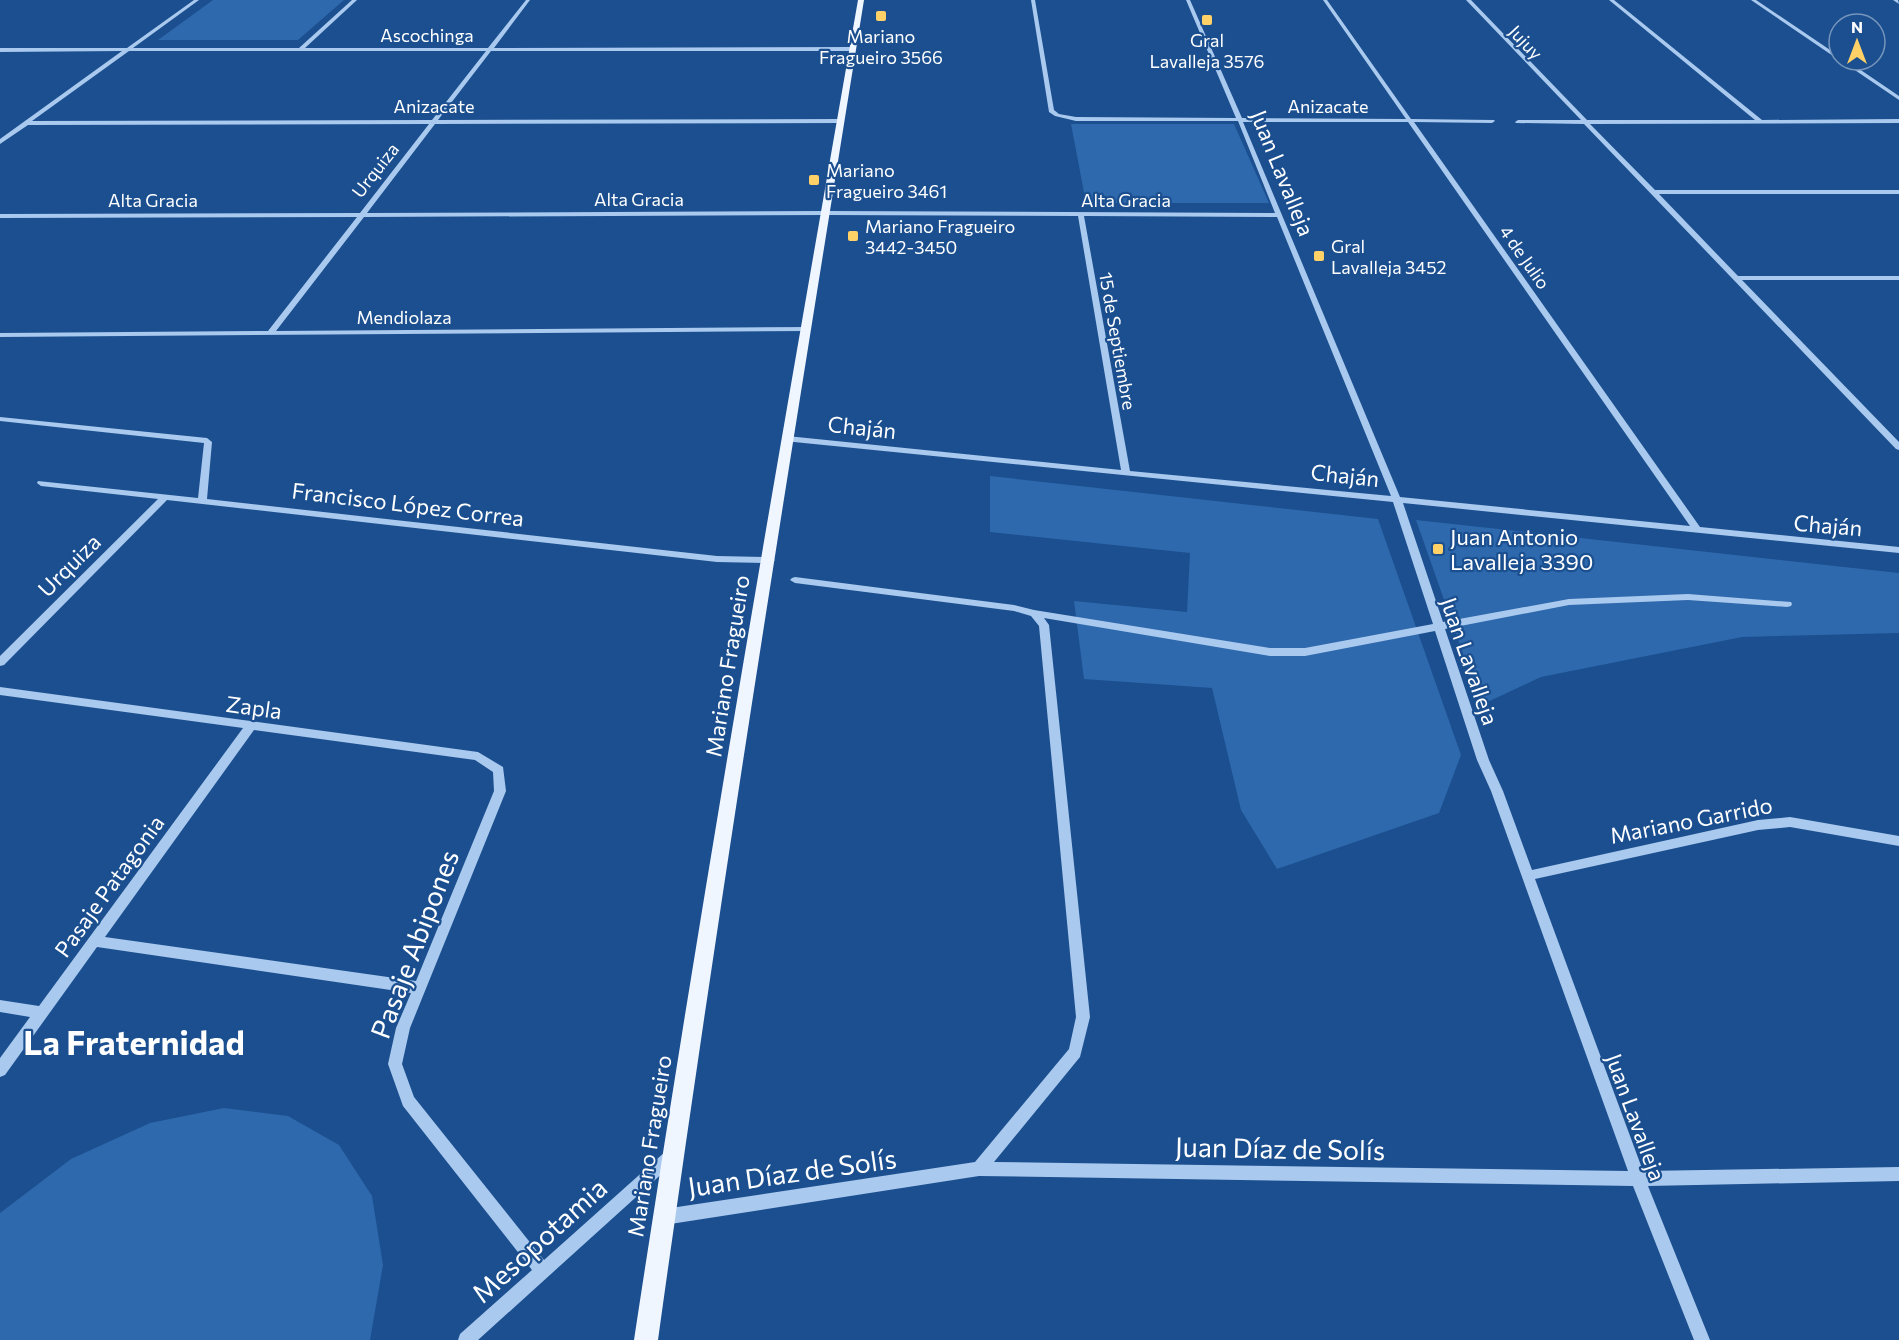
<svg xmlns="http://www.w3.org/2000/svg" width="1899" height="1340" font-family="Commissioner,sans-serif">
	<style>
		.green { fill: #2e69ad }
		.lines { fill: none; stroke-linecap: round; stroke-linejoin: round }
		.minor { fill: #a9c9ee; fill-rule: evenodd }
		.major { fill: #f0f6ff; fill-rule: evenodd }
		.poi-dot { fill: #ffd166; stroke: #1b4f8f; stroke-width: 2 }
		.labels { text-anchor: middle; dominant-baseline: central; stroke-width: 4.5; stroke-linejoin: round; paint-order: stroke }
		.far-street-label { font-size: 18px; fill: #fff; stroke: #1b4f8f }
		.far-poi-label { font-size: 18px; fill: #fff; stroke: #1b4f8f; text-anchor: start }
		.street-label { font-size: 22px; fill: #fff; stroke: #1b4f8f }
		.poi-label { font-size: 22px; fill: #fff; stroke: #1b4f8f; text-anchor: start }
		.near-street-label { font-size: 27px; fill: #fff; stroke: #1b4f8f }
		.near-district-label { font-size: 33px; font-weight: bold; fill: #fff; stroke: #1b4f8f }
	</style>
	<rect width="100%" height="100%" fill="#1b4f8f"/>
	<g class="green">
		<path d="M213 0H344L298 40H158Z"/>
		<path d="M1071 124H1234L1269 203H1086Z"/>
		<path d="M990 476 1378 519 1461 755 1439 813 1277 869 1241 810 1212 688 1084 679 1074 601 1187 612 1190 553 990 532Z"/>
		<path d="M1416 520 1899 573V633L1742 637 1541 677 1481 705Z"/>
		<path d="M224 1108 288 1116 339 1145 372 1196 383 1265 370 1340H0V1213L71 1159 150 1123Z"/>
	</g>
	<g class="lines">
		<g class="minor">
			<path d="M194 0H199L133 48H299L352 0H357L305 48H488L526 0H530L494 48 853 47 856 49 853 51H491L438 120 841 119 844 121 841 123 435 124 367 213 826 211 1275 213 1238 121H1076L1055 116 1049 112 1031 0H1035L1054 110 1059 114 1076 117 1236 118 1186 0H1190L1242 118 1406 119 1323 0H1327L1411 119 1494 120 1495 121 1492 123 1414 122 1700 527 1899 547V553L1403 503 1443 622 1569 599 1688 594 1791 602 1792 604 1791 606 1787 607 1688 600 1569 605 1445 629 1489 760 1503 791 1532 870 1758 820 1790 817 1899 836V846L1790 827 1758 830 1535 879 1643 1171 1899 1167V1181L1648 1186 1710 1340H1694L1633 1186 979 1176 664 1225 659 1222 656 1217 659 1212 664 1209 975 1162 1069 1049 1076 1017 1039 626 1031 616 1014 611 795 583 790 580 792 578 795 577 1014 605 1034 610 1270 648H1305L1433 624 1393 502 784 441V437L787 436 1121 470 1078 216 826 215 364 217 276 331 810 327V331H807L0 337V333L268 331 357 217 0 218V214L360 213 429 124 28 125 0 144V139L122 51 0 52V48H127ZM129 51H486L432 120 32 121ZM1243 122H1408L1690 526 1400 497ZM1084 216 1277 217 1391 496 1130 471ZM1044 618 1270 656H1305L1435 631 1477 760 1491 791 1628 1171 994 1162 1080 1057 1090 1017 1049 625Z"/>
			<path d="M1466 0H1471L1587 120H1755L1609 0H1614L1762 120 1899 119V123L1590 124 1655 190H1899V194H1659L1738 276H1899V280H1742L1899 442V450L1896 449 1584 124 1516 123 1515 122 1518 120H1581Z"/>
			<path d="M1751 0H1756L1839 56V60Z"/>
			<path d="M1893 0H1898L1899 4Z"/>
			<path d="M1840 60H1846L1899 96V100Z"/>
			<path d="M0 417 207 438 212 442 207 499 717 556 770 557 775 560 770 563 717 562 167 500 4 665 0 666V656L158 499 41 486 37 483 38 481 198 498 204 443 0 421Z"/>
			<path d="M0 687 478 752 503 767 506 791 410 1028 402 1064 414 1097 544 1260 666 1151 671 1149 676 1151 678 1156 676 1161 478 1340H458L460 1334 532 1270 403 1106 388 1064 396 1028 411 993 97 947 5 1075 0 1077V1058L30 1017 0 1012V1000L39 1006 243 728 0 695ZM254 730 475 760 493 772 494 791 416 981 105 937Z"/>
		</g>
		<path class="major" d="M858 0H864C792 446 720 892 658 1340H634C702 892 780 446 858 0Z"/>
	</g>
	<g class="poi-dot">
		<rect x="875" y="10" width="12" height="12" rx="3"/>
		<rect x="1201" y="14" width="12" height="12" rx="3"/>
		<rect x="808" y="174" width="12" height="12" rx="3"/>
		<rect x="847" y="230" width="12" height="12" rx="3"/>
		<rect x="1313" y="250" width="12" height="12" rx="3"/>
		<rect x="1432" y="543" width="12" height="12" rx="3"/>
	</g>
	<g class="labels">
		<g class="far-street-label">
			<text x="427" y="35">Ascochinga</text>
			<text transform="translate(1526 42) rotate(47)">Jujuy</text>
			<text x="434" y="106">Anizacate</text>
			<text x="1328" y="106">Anizacate</text>
			<text transform="translate(375 170) rotate(-52)">Urquiza</text>
			<text x="639" y="199">Alta Gracia</text>
			<text x="153" y="200">Alta Gracia</text>
			<text x="1126" y="200">Alta Gracia</text>
			<text transform="translate(1525 257) rotate(55)">4 de Julio</text>
			<text x="404" y="317">Mendiolaza</text>
			<text transform="translate(1118 341) rotate(80)">15 de Septiembre</text>
		</g>
		<g class="far-poi-label">
			<text x="881" y="36" text-anchor="middle">Mariano<tspan x="881" dy="21">Fragueiro 3566</tspan></text>
			<text x="1207" y="40" text-anchor="middle">Gral<tspan x="1207" dy="21">Lavalleja 3576</tspan></text>
			<text x="826" y="170">Mariano<tspan x="826" dy="21">Fragueiro 3461</tspan></text>
			<text x="865" y="226">Mariano Fragueiro<tspan x="865" dy="21">3442-3450</tspan></text>
			<text x="1331" y="246">Gral<tspan x="1331" dy="21">Lavalleja 3452</tspan></text>
		</g>
		<g class="street-label">
			<text transform="translate(1283 173) rotate(68)">Juan Lavalleja</text>
			<text transform="translate(862 427) rotate(6)">Chaján</text>
			<text transform="translate(1345 475) rotate(6)">Chaján</text>
			<text transform="translate(408 504) rotate(7)">Francisco López Correa</text>
			<text transform="translate(1828 525) rotate(5)">Chaján</text>
			<text transform="translate(69 565) rotate(-45)">Urquiza</text>
			<text transform="translate(1470 661) rotate(71)">Juan Lavalleja</text>
			<text transform="translate(727 666) rotate(-81)">Mariano Fragueiro</text>
			<text transform="translate(254 707) rotate(8)">Zapla</text>
			<text transform="translate(1691 820) rotate(-11)">Mariano Garrido</text>
			<text transform="translate(109 886) rotate(-54)">Pasaje Patagonia</text>
			<text transform="translate(1636 1117) rotate(70)">Juan Lavalleja</text>
			<text transform="translate(649 1146) rotate(-81)">Mariano Fragueiro</text>
		</g>
		<g class="poi-label">
			<text x="1450" y="536">Juan Antonio<tspan x="1450" dy="25">Lavalleja 3390</tspan></text>
		</g>
		<g class="near-street-label">
			<text transform="translate(414 944) rotate(-69)">Pasaje Abipones</text>
			<text transform="translate(1280 1148) rotate(1)">Juan Díaz de Solís</text>
			<text transform="translate(792 1172) rotate(-8)">Juan Díaz de Solís</text>
			<text transform="translate(539 1240) rotate(-42)">Mesopotamia</text>
		</g>
		<g class="near-district-label">
			<text x="134" y="1041">La Fraternidad</text>
		</g>
	</g>
	<g transform="translate(1857 42)"><circle r="28" fill="#1b4f8f" stroke="#7695bc" stroke-width="1.5"/>
	<path d="M0-4.5L10 22L0 15L-10 22Z" fill="#ffd166"/>
	<text y="-9" font-size="16" font-weight="bold" text-anchor="middle" fill="#ffffff">N</text>
	</g>
</svg>
